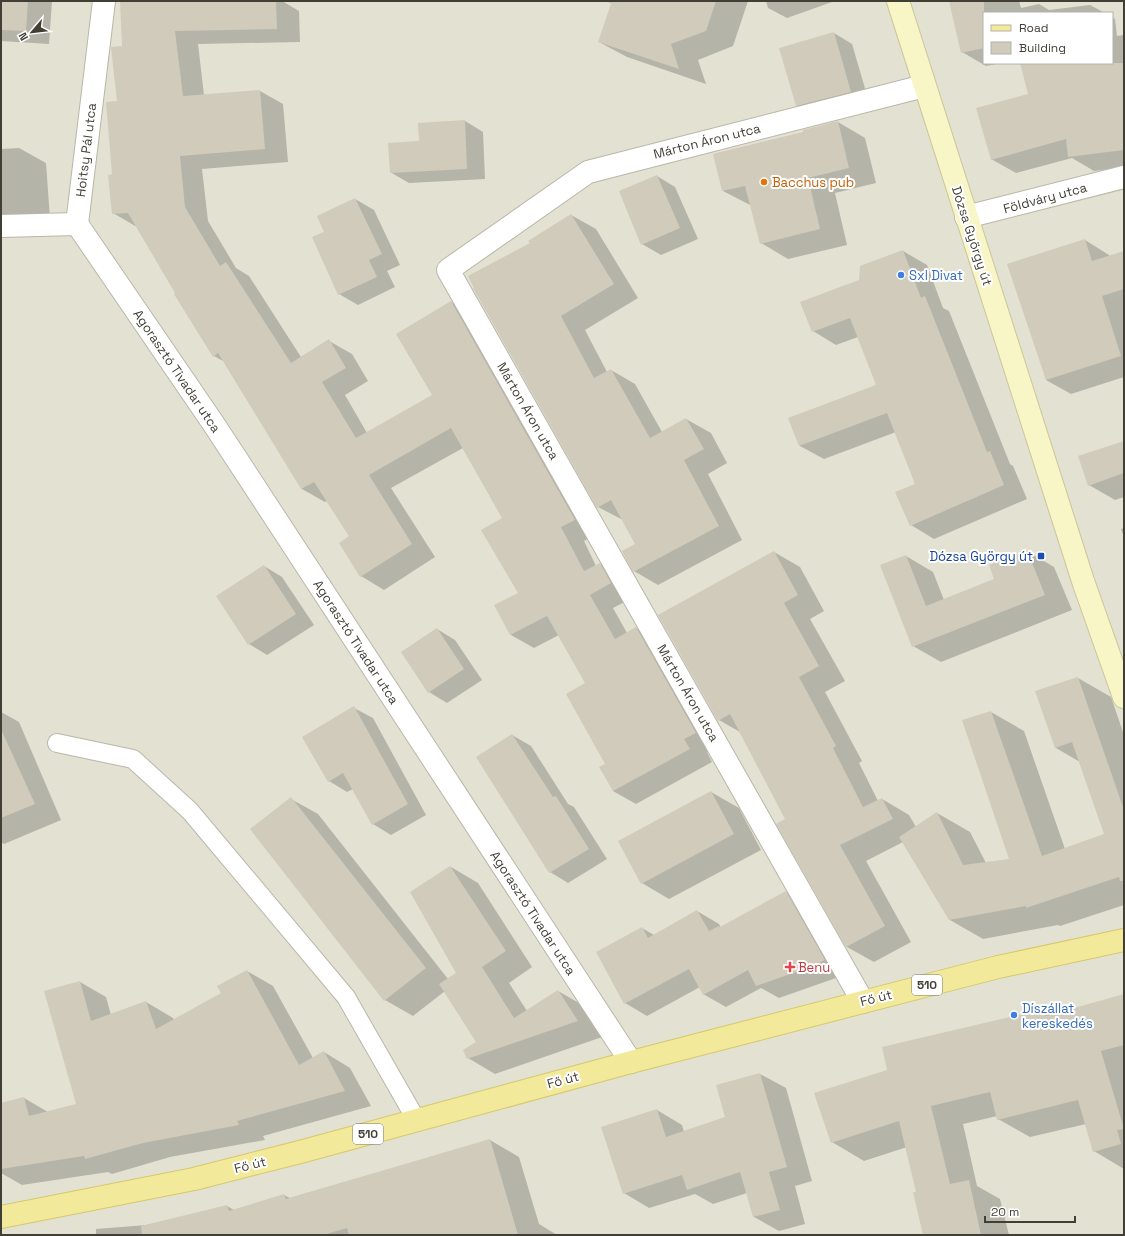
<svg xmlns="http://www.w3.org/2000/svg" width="1125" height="1236" font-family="'Space Grotesk',sans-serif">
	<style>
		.residential { fill: #e3e1d2; fill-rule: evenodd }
		.shadow { fill: #0003 }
		.building { fill: #d0cbbb }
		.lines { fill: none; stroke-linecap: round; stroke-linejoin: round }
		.lane-casing { stroke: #bab7a8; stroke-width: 20 }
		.street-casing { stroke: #bab7a8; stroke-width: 24 }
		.secondary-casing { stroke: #cbc698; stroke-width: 24 }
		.primary-casing { stroke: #d5c86c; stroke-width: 24 }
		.lane { stroke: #fff; stroke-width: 18 }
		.street { stroke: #fff; stroke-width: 22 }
		.secondary { stroke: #f8f5c6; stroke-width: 22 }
		.primary { stroke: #f3e99a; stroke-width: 22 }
		.food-dot { fill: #e8710a; stroke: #fff; stroke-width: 1.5 }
		.shop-dot { fill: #3f7fe0; stroke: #fff; stroke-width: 1.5 }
		.transit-dot { fill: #1a4fb4; stroke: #fff; stroke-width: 1.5 }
		.health-dot { fill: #e0444e; stroke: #fff; stroke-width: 1.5 }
		.labels { text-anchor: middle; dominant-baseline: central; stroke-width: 4; stroke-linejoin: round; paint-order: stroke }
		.shield { fill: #fff; stroke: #7a7872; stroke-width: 1 }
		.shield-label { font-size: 12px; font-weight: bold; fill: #413e35 }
		.street-label { font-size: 13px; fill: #413e35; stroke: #fff }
		.food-label { font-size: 13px; fill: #c56008; stroke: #fff; text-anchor: start }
		.shop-label { font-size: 13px; fill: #366cbe; stroke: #fff; text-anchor: start }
		.transit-label { font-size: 13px; fill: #164399; stroke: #fff; text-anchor: end }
		.health-label { font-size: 13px; fill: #be3a42; stroke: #fff; text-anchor: start }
	</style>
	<rect width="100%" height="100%" fill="#f0eee4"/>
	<path class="residential" d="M1 1H1124V1235H1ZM984 13H1112V63H984Z"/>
	<g class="shadow">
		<path d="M1 1H52L49 44 1 41Z"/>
		<path d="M121 1H282L299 11 300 42 198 44 204 95 260 91 283 104 288 162 202 169 208 221 236 268 249 276 301 357 329 341 352 354 368 381 345 395 367 433 434 396 451 302 474 316 598 533 584 541 596 566 600 564 623 577 634 597 613 608 627 633 636 628 659 642 718 746 707 752 712 762 636 804 613 791 586 684 559 635 534 648 511 635 519 594 503 519 463 448 391 488 435 557 384 590 361 576 350 537 327 501 325 502 302 489 225 362 214 356 137 227 113 213V175L123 47Z"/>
		<path d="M603 1H748L733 46 698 60 706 84 627 57 599 42 612 3Z"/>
		<path d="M766 1H832V2L787 18 768 8Z"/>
		<path d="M950 1H1019L1021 8 1039 4 1049 10 1090 5 1105 13H984V63H1001L986 66 962 52Z"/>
		<path d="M1112 17 1115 19 1117 36 1124 35V167L1094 171 1072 158 1016 173 991 159 1029 95 1021 63H1112Z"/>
		<path d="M834 33 852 44 869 102 815 116 797 105Z"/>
		<path d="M465 121 483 132 485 179 409 183 390 172 420 142Z"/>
		<path d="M838 122 865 138 876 183 835 193 847 245 788 259 761 243 752 206 723 191 714 154 805 132Z"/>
		<path d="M19 148 46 163 50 219 1 222V149Z"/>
		<path d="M657 176 675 187 698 239 661 255 642 244Z"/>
		<path d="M355 199 374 210 400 265 387 271 395 287 358 305 339 294 325 232Z"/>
		<path d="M571 215 596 229 638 298 585 330 607 372 611 370 635 384 662 432 686 419 711 433 727 463 708 474 742 540 658 585 634 571 637 544 623 520 598 507 531 243Z"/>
		<path d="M1085 240 1109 255 1110 257 1124 252V377L1071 394 1046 380Z"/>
		<path d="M903 251 927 265 943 308 949 311 1010 464 1013 466 1027 499 934 539 911 525 916 484 896 432 824 459 800 446 789 419 877 385 858 337 836 345 813 331 859 281Z"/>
		<path d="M1124 442V497L1115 500 1089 485Z"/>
		<path d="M1124 528V537L1121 529Z"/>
		<path d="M1027 551 1054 567 1072 610 941 662 913 646 906 556 933 572 944 600 995 580Z"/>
		<path d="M774 552 800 567 824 611 810 619 845 681 825 692 862 761 859 763 878 801 882 799 909 815 916 827 937 813 970 832 986 863 1011 860 991 712 1024 731 1065 849 1105 835 1080 762 1056 748 1078 678 1111 697 1124 735V905L1060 926 1058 925 983 939 950 920 903 842 866 861 911 942 874 962 847 947 778 824 786 819 740 732 719 720Z"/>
		<path d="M264 566 282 577 314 625 267 655 249 644Z"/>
		<path d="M437 629 455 640 482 680 447 703 429 692Z"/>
		<path d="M354 708 373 718 426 815 391 835 373 824 353 789 347 792 329 781Z"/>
		<path d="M1 712 19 722 61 820 4 844 1 842Z"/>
		<path d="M512 735 531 746 568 804 574 807 607 859 568 883 550 872Z"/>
		<path d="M711 792 739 808 761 850 669 899 642 883Z"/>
		<path d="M291 799 318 814 448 979 457 973 451 867 478 883 532 967 509 983 527 1011 558 991 586 1007 605 1036 495 1074 468 1058 477 1042 445 991 413 1016 385 1000Z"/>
		<path d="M786 892 808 905 846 972 836 978 779 998 761 988 726 1007 703 994 700 987 647 1016 625 1003 642 928 654 935 697 911 719 924 721 928Z"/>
		<path d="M247 971 273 986 313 1058 324 1052 350 1068 371 1106 263 1136 265 1140 170 1157 112 1174 108 1172 22 1185 1 1173V1104L24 1098 48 1112 77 1105 80 982 106 997 111 1015 146 1002 173 1018 174 1020 223 994Z"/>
		<path d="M1124 995V1169L1094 1151 1086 1124 1030 1137 998 1119 997 1116 963 1124 977 1186 1000 1199 1009 1235H924L917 1192 907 1147 864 1161 832 1142 888 1071 1044 1010 1053 1015Z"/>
		<path d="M760 1074 786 1088 812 1181 795 1186 805 1224 779 1231 754 1217 747 1193 713 1204 695 1194 649 1208 624 1193 657 1110 682 1125 684 1132 726 1118 717 1086Z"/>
		<path d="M490 1140 519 1157 539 1224 557 1235H89L96 1234V1229L147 1225 227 1206 234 1210 284 1195 290 1198Z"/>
	</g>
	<g class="building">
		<path d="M1 1H28L26 31 1 30Z"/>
		<path d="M120 1H276L277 29 175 31 183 96 260 90 265 149 180 156 185 207 220 266 226 262 291 363 329 339 346 368 322 382 356 438 432 395 396 334 451 301 575 520 561 527 584 571 600 563 611 583 590 595 615 639 636 627 696 733 684 739 690 749 613 791 599 767 605 764 566 694 585 683 547 616 510 635 494 605 518 593 481 530 502 518 451 428 369 475 412 544 360 577 339 543 349 536 314 482 301 489 218 353 213 357 174 294 175 293 128 213 112 214 108 175 112 174 106 102 117 101 111 47 122 46Z"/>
		<path d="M612 1H716L706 31 671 44 679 69 598 42Z"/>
		<path d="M949 1H984V48L961 53Z"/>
		<path d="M834 32 851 92 796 106 779 48Z"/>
		<path d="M1020 63H1124V150L1068 157 1066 139 991 160 976 108 1028 94Z"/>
		<path d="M465 120 467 169 390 173 388 143 419 141 418 123Z"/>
		<path d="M838 121 849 168 808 178 820 229 760 244 745 186 722 191 713 154 803 132V130Z"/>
		<path d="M657 175 680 228 641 245 619 191Z"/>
		<path d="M355 198 382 254 369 260 377 277 338 295 312 237 324 232 317 216Z"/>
		<path d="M571 214 614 284 561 316 594 378 611 369 650 438 686 418 704 449 684 460 719 526 633 572 622 551 635 544 611 500 597 508 473 288H474L468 276 530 243 528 241Z"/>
		<path d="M1085 239 1092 261 1124 251V289L1102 296 1121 356 1046 380 1007 264Z"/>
		<path d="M903 250 921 298 925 296 987 452 990 451 1004 485 910 526 895 492 915 484 887 413 799 446 788 418 876 385 850 318 812 332 800 302 859 280 860 266Z"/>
		<path d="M1124 441V473L1088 486 1078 456Z"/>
		<path d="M1027 550 1045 595 912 647 880 565 906 555 926 606 994 579 989 565Z"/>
		<path d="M774 551 798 595 784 603 819 666 799 677 836 746 833 748 863 807 882 798 893 819 840 845 885 926 846 947 776 824 785 819 730 714 718 721 658 615Z"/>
		<path d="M264 565 296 614 248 645 216 596Z"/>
		<path d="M437 628 464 669 428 693 401 652Z"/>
		<path d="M1078 677 1124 810V881H1120L1119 877 1026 908V906L949 920 899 837 937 812 963 865 1009 859 962 720 991 711 1042 856 1104 834 1072 742 1055 748 1035 691Z"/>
		<path d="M354 706 408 804 372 825 343 773 328 782 302 737Z"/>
		<path d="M1 729 35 804 1 818Z"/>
		<path d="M512 734 553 797 556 796 589 849 549 873 476 757Z"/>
		<path d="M711 791 734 834 641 884 618 841Z"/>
		<path d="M291 797 426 968 384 1001 250 829Z"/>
		<path d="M450 866 506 951 482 967 514 1018 558 990 578 1021 467 1059 463 1050 476 1042 439 984 456 973 410 892Z"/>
		<path d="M786 891 825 960 813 966 756 986 748 970 703 995 689 969 624 1004 596 952 642 927 648 938 697 910 709 931 719 926 720 927Z"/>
		<path d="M247 970 299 1065 324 1051 345 1091 237 1121 239 1125 143 1143 85 1159 84 1156 1 1169V1103L24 1097 29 1116 76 1104 44 991 80 981 91 1021 146 1001 156 1029 221 993 217 986Z"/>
		<path d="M1124 994V1045L1101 1051 1124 1129 1117 1130 1121 1144 1093 1152 1078 1100 997 1120 990 1092 931 1106 950 1184 969 1180 981 1235H923L913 1192H916L899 1121 831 1143 814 1093 887 1070 882 1047 1044 1009 1046 1016Z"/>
		<path d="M760 1073 787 1167 769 1172 780 1210 753 1217 740 1172 687 1190 682 1175 623 1194 601 1127 657 1109 666 1137 725 1117 716 1085Z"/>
		<path d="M490 1139 518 1235H349L347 1228 323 1235H142L141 1226 227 1205 229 1211 284 1194 286 1199Z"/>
	</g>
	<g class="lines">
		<g class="lane-casing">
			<path id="lane" d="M57 743 133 759 190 811 346 997 417 1121"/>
		</g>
		<g class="street-casing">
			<g id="street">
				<path d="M966 217 1124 177"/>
				<path d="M77 224 215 426 631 1062"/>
				<path d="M77 224 104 1"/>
				<path d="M1 226 77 224"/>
				<path d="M863 1002 448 270 588 172 924 86"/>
			</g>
		</g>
		<g class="secondary-casing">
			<path id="secondary" d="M898 1 1083 581 1124 697"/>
		</g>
		<g class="primary-casing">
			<path id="primary" d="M1 1217 194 1179 300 1152 631 1062 998 967 1124 940"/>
		</g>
		<use href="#lane" class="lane"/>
		<use href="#street" class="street"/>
		<use href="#secondary" class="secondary"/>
		<use href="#primary" class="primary"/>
	</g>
	<circle class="food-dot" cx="764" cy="182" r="4"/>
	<g class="shop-dot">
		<circle cx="901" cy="275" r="4"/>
		<circle cx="1014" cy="1015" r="4"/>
	</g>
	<rect class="transit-dot" x="1037" y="552" width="8" height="8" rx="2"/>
	<path class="health-dot" d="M788 961h4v4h4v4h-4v4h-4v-4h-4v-4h4z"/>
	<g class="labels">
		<g class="shield">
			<rect x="912" y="975" width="30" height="20" rx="3"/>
			<rect x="353" y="1124" width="30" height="20" rx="3"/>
		</g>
		<g class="shield-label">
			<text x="927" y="985">510</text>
			<text x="368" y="1134">510</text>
		</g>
		<g class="street-label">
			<text transform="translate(707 141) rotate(-14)">Márton Áron utca</text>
			<text transform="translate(86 150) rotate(-83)">Hoitsy Pál utca</text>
			<text transform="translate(1045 198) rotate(-15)">Földváry utca</text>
			<text transform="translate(972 236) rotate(72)">Dózsa György út</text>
			<text transform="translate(177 371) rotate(56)">Agorasztó Tivadar utca</text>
			<text transform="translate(528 411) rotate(60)">Márton Áron utca</text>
			<text transform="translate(356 642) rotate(57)">Agorasztó Tivadar utca</text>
			<text transform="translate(688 693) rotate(60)">Márton Áron utca</text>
			<text transform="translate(533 913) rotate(57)">Agorasztó Tivadar utca</text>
			<text transform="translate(876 998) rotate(-14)">Fő út</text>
			<text transform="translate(563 1080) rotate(-15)">Fő út</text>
			<text transform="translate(250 1165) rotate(-14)">Fő út</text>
		</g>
		<g class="food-label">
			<text x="772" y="182">Bacchus pub</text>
		</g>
		<g class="shop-label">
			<text x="909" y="275">Sxl Divat</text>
			<text x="1022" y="1008">Díszállat<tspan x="1022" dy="15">kereskedés</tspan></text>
		</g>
		<g class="transit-label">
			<text x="1033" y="556">Dózsa György út</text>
		</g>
		<g class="health-label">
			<text x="798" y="967">Benu</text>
		</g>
	</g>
	<rect width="1125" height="1236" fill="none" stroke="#413e35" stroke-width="4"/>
	<rect x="983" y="12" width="130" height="52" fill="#ffffff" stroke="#b3b2ae"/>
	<rect x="991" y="25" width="20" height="6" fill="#f3e99a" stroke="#b3b2ae"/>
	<text x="1019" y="32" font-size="12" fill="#413e35">Road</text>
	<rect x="991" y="42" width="20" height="12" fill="#d0cbbb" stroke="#b3b2ae"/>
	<text x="1019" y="52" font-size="12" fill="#413e35">Building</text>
	<g transform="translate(32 32) rotate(242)" stroke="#ffffff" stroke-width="3" paint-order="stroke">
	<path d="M0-3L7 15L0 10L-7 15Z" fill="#413e35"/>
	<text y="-6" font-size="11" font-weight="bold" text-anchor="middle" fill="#413e35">N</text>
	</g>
	<path d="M985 1216v6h90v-6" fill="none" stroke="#413e35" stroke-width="2"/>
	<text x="991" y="1216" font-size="12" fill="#413e35" stroke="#ffffff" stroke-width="3" paint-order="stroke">20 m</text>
</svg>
